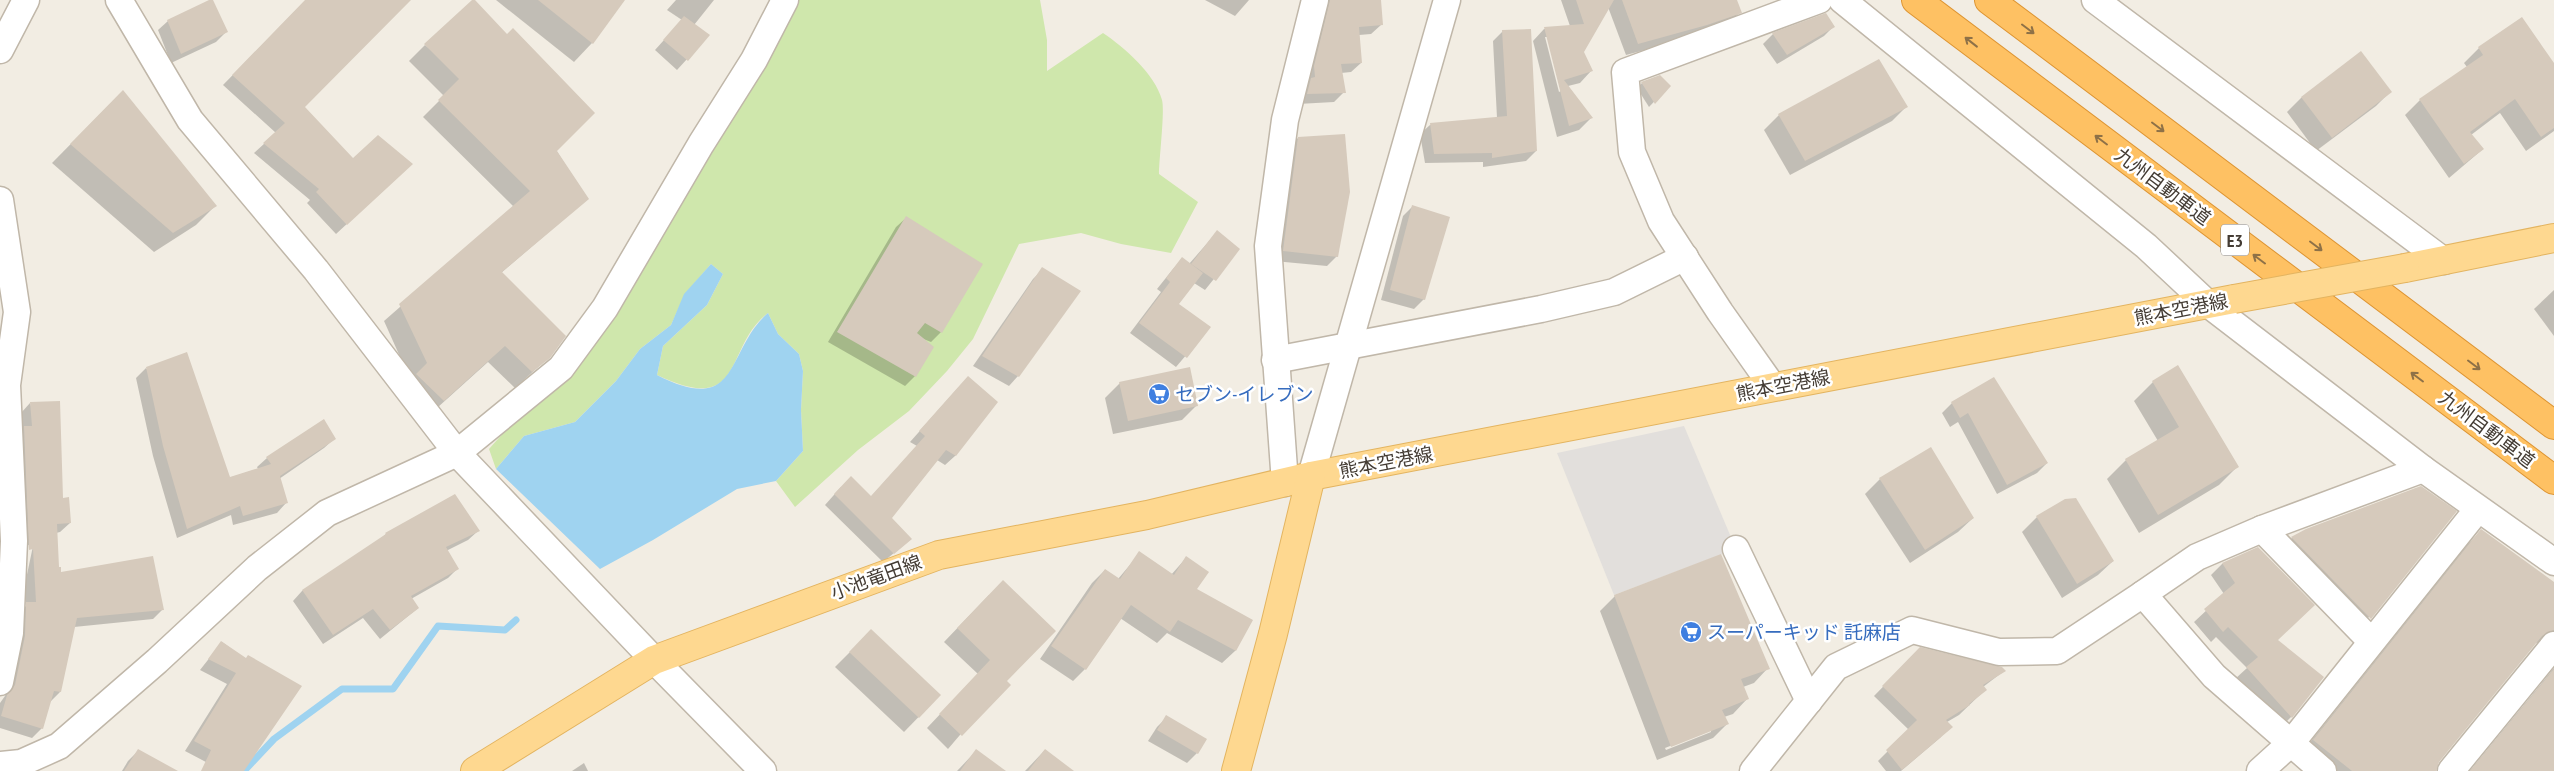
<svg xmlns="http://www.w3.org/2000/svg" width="2554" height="771" font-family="'PT Sans Narrow','Noto Sans JP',sans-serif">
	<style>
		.green { fill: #cfe7ac }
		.parking { fill: #e2dfdc }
		.water { fill: #9fd3f0 }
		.shadow { fill: #0003; fill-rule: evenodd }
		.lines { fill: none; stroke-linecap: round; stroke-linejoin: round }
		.stream { stroke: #9fd3f0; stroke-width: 7 }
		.building { fill: #d6cabc }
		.minor-casing { stroke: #c0b7a9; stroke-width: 29 }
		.major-casing { stroke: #e3b460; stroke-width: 30 }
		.highway-casing { stroke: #dd9432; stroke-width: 30 }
		.minor { stroke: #fff; stroke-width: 26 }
		.major { stroke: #fed890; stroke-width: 28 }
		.highway { stroke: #fec163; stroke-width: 28 }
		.major-bridge-casing { stroke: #e3b460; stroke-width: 30; stroke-linecap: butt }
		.major-bridge { stroke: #fed890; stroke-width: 28 }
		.oneway { stroke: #8e7147 }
		.labels { text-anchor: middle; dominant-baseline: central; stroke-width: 5; stroke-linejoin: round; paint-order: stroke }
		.shield { fill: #fff; stroke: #7c7671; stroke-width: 1 }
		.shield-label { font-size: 18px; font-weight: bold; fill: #443c34 }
		.street-label { font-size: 19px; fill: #443c34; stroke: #fff }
		.shop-label { font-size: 19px; fill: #366cbe; stroke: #fff; text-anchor: start }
	</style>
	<rect width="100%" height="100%" fill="#f2ede3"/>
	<path class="green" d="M785 0H1040L1047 40V71L1103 33C1124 47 1155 74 1162 100 1165 111 1159 159 1159 174L1198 202 1171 253 1121 244 1081 233 1019 244 973 339 947 371 909 411 858 450 795 507 776 481 803 451 801 410 803 371 799 354 778 334 768 313C723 346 747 418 657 375L663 346 707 305 723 274 711 264 685 294 671 325 640 349 616 381 575 422 524 436 496 469 489 449 561 368Z"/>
	<path class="parking" d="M1684 426 1736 549 1614 595 1557 453Z"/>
	<path class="water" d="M711 264 723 274 707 305 663 346 657 375C741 418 725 350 768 313L778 334 799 354 803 371 801 410 803 451 776 481 737 489 653 540 600 569 496 469 524 436 575 422 616 381 640 349 671 325 684 294Z"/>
	<g class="shadow">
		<path d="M306 0H409L303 107 353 160 401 174 336 234 307 203 310 200 254 153 276 133 223 85Z"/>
		<path d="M496 0H624L592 43 574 62Z"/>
		<path d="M676 0H714L694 25 708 36 677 70 655 50 682 20 667 10Z"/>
		<path d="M1205 0H1249L1235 16Z"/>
		<path d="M1316 0H1380L1381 25 1371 34 1359 35 1361 63 1351 72 1341 73 1344 92 1334 102 1298 104Z"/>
		<path d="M1561 0H1736L1740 12 1728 24 1694 37 1626 55 1608 7 1582 52 1591 71 1580 83 1568 86 1591 118 1579 130 1557 137 1533 41 1544 29 1570 26ZM1545 37H1548L1561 91 1559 92Z"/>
		<path d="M1825 15 1834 26 1824 36 1777 64 1763 44 1773 34Z"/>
		<path d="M168 21 226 32 216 42 171 63 158 30Z"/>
		<path d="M1503 31 1536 151 1526 161 1483 167V162L1425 163 1420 134 1430 125 1497 118 1493 41Z"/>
		<path d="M425 45 556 150 587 199 501 273 549 357 515 388 488 362 427 417 384 321 514 207 423 117 444 96 409 61Z"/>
		<path d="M2479 48 2554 65V131L2526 151 2500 113 2471 135 2483 149 2449 178 2405 115 2420 100 2467 67 2464 63Z"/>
		<path d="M2361 53 2390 92 2376 106 2316 151 2287 112 2301 98Z"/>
		<path d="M1660 76 1669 86 1649 107 1637 88 1642 83Z"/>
		<path d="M122 92 215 206 196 225 154 252 52 163Z"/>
		<path d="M1906 107 1892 121 1790 175 1764 130 1779 115Z"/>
		<path d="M1298 138 1337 256 1327 266 1274 261 1288 148Z"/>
		<path d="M1413 206 1424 299 1414 309 1381 300 1403 216Z"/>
		<path d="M906 218 941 332 931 342 921 338 915 376 905 386 828 342 896 227Z"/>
		<path d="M1217 232 1238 249 1205 290 1194 283 1177 305 1210 327 1176 367 1130 333 1161 292 1157 289 1173 269 1182 259 1189 264Z"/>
		<path d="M1043 269 1018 376 1009 386 973 366 1033 279Z"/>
		<path d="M2554 290V336L2534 309Z"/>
		<path d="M2178 367 2237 467 2219 485 2139 533 2107 479 2126 460 2158 441 2134 401 2153 382Z"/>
		<path d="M146 368 229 478 258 469 257 467 267 458 334 439 324 448 279 479 286 503 277 513 233 525 231 515 177 538 153 456 136 378Z"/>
		<path d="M1993 379 2047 463 2037 473 1997 494 1958 422 1950 427 1942 413 1952 403Z"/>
		<path d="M1120 383 1197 405 1182 420 1113 434 1105 398Z"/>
		<path d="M958 388 996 402 955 456 945 465 937 460 890 518 900 548 883 562 825 505 841 487 870 498 917 446 910 442Z"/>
		<path d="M30 403 70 523 60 532 56 533 58 569 60 574 163 609 153 619 74 627 60 692 50 702 42 728 32 738 0 728V703L5 696 15 647 19 613 26 606 25 584 33 546 19 543 15 437 22 430 21 413Z"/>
		<path d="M1880 479 1973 518 1958 532 1910 563 1865 494Z"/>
		<path d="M2455 512 2359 629 2281 549 2292 538 2307 530Z"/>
		<path d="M2037 517 2113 561 2098 575 2062 598 2022 532Z"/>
		<path d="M478 531 468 540 446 551 457 569 448 578 411 599 418 608 380 639 363 618 323 644 293 601 302 591 379 540 386 534Z"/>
		<path d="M2481 531 2554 583V652L2543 642 2535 643 2438 761 2436 771H2327L2304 750 2469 543Z"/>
		<path d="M2258 548 2292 716 2281 727 2235 679 2247 668 2216 637 2211 642 2194 622 2224 594 2211 575 2222 564Z"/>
		<path d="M1140 553 1171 575 1186 558 1195 590 1251 620 1235 651 1222 663 1167 633 1157 643 1120 618 1085 669 1073 681 1040 659 1092 583 1105 570 1118 579Z"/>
		<path d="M989 595 1006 681 948 749 927 728 978 674 944 642Z"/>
		<path d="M1615 596 1768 668 1754 683 1743 687 1747 699 1733 714 1724 717 1727 724 1713 738 1657 760 1600 611ZM1711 730V732L1666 750 1665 748Z"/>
		<path d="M222 642 245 659 242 771H223L185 751 227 684 200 670Z"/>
		<path d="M857 645 940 695 904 732 835 667Z"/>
		<path d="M1920 649 2004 671 1983 687 1985 690 1959 715 1947 722 1941 737 1901 771H1886L1878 761 1909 730 1874 696Z"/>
		<path d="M2554 667V771H2470L2554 668Z"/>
		<path d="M1167 717 1197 753 1187 763 1148 741 1157 727Z"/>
		<path d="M1045 750 1072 771H1025Z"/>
		<path d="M138 751 151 771H122L128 761Z"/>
		<path d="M976 751 1004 771H957Z"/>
		<path d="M584 763 588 771H572Z"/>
	</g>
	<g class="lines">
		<path class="stream" d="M244 771 274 739 342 689H393L438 626 505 630 516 620"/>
	</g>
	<g class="building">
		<path d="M209 0H213L228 32 181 54 167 20Z"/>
		<path d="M305 0H411L305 107 353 158 378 135 413 164 347 225 316 192 319 189 263 143 285 123 232 75Z"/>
		<path d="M472 0H475L507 34 513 28 595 113 557 151 589 199 502 272 566 336 550 358 532 372 505 346 444 401 416 374 427 363 399 304 530 191 438 100 459 79 424 44Z"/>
		<path d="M538 0H625L593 44Z"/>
		<path d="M1330 0H1381L1383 25 1359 27 1362 63 1341 64 1346 93 1307 94 1311 78 1315 77 1314 66Z"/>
		<path d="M1576 0H1614L1584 52 1593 71 1564 80 1593 118 1569 126 1544 27 1584 24Z"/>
		<path d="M1622 0H1737L1742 13 1707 25 1638 44Z"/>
		<path d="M1826 13 1835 27 1787 55 1772 33Z"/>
		<path d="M684 16 710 35 688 61 663 40Z"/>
		<path d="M2522 17 2554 63V128L2541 137 2515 99 2470 132 2484 149 2464 164 2419 99 2483 55 2478 47Z"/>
		<path d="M1531 29 1537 151 1492 158V153L1434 154 1430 123 1507 116 1502 30Z"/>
		<path d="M2361 51 2392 92 2332 138 2301 97Z"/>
		<path d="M1879 59 1908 107 1805 161 1778 114Z"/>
		<path d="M1660 75 1671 86 1655 104 1641 82Z"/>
		<path d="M123 90 217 206 173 233 70 144Z"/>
		<path d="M1345 134 1350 192 1338 257 1283 251 1298 137Z"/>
		<path d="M1412 205 1450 217 1425 300 1390 290Z"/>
		<path d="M906 216 983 264 942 333 925 323 917 333 934 347 916 377 837 332Z"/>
		<path d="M1217 230 1240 249 1216 281 1191 264Z"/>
		<path d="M1182 257 1203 273 1179 304 1211 327 1187 358 1139 323 1170 282 1166 278Z"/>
		<path d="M1042 267 1081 291 1019 377 982 356Z"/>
		<path d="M187 352 230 477 271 464 266 457 324 419 336 439 280 476 288 503 243 516 240 506 187 529 163 446 146 367Z"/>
		<path d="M2178 365 2239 467 2158 515 2125 459 2179 427 2152 381Z"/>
		<path d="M1190 367 1198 406 1128 421 1119 382Z"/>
		<path d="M968 376 998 402 956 456 946 450 892 518 912 539 894 554 834 494 851 476 871 496 925 436 919 431Z"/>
		<path d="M1994 377 2048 463 2007 485 1968 413 1960 418 1951 402Z"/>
		<path d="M60 401 63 498 69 497 71 523 57 524 59 567H61V572L153 556 164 610 77 618 61 692 54 691 43 729 1 716 7 695 15 685 25 636 26 602H36L33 549 29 550 24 426H32L30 402Z"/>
		<path d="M1931 447 1974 518 1925 550 1879 478Z"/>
		<path d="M2421 486 2457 511 2371 619 2291 537 2306 529Z"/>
		<path d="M455 494 480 531 446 547 459 569 411 596 419 608 390 630 373 609 333 635 302 590 386 534 385 533Z"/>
		<path d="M2076 498 2114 561 2077 584 2036 516 2065 499Z"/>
		<path d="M2481 529 2554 582V630L2542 636 2439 762 2436 771H2352L2313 740Z"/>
		<path d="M2258 547 2315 605 2278 640 2324 677 2292 718 2246 667 2258 657 2228 627 2223 632 2204 609 2235 583 2222 563Z"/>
		<path d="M1139 551 1174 575 1186 556 1209 572 1197 589 1253 620 1236 651 1178 620 1170 632 1131 605 1086 670 1051 646 1105 569 1120 579Z"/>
		<path d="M1721 554 1770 669 1741 679 1749 699 1722 710 1729 724 1671 747 1614 595Z"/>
		<path d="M1003 580 1056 631 1007 681 1011 685 962 736 939 714 990 660 957 628Z"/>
		<path d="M871 629 941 695 919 718 849 652Z"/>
		<path d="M221 641 246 658 248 655 302 686 244 771H201L211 750 194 741 236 673 208 659Z"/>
		<path d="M1920 647 2002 667 2006 671 1983 685 1987 690 1969 704 1970 705 1946 720 1953 727 1902 770 1886 750 1917 720 1882 686Z"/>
		<path d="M2554 669V771H2470Z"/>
		<path d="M1166 715 1207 739 1198 754 1157 730Z"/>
		<path d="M138 749 178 771H124Z"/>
		<path d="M976 749 1006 771H960Z"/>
		<path d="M1045 749 1074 771H1028Z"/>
	</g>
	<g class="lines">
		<g class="minor-casing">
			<g id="minor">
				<path d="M119 0 190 120 316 270 457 453 654 660 763 771"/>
				<path d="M1842 0 2146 246 2208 304 2423 469 2554 562"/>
				<path d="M2095 0 2444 261"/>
				<path d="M0 50 26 0"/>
				<path d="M0 200 17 312 7 385 14 541 10 633 0 682"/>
				<path d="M1275 360 1541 309 1614 292 1685 257"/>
				<path d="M1773 387 1720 312 1661 221 1632 152 1625 72 1819 0"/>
				<path d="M1311 476 1447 0"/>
				<path d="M1285 483 1268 246 1285 120 1315 0"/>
				<path d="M2262 529 2371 641"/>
				<path d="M1736 549 1809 701"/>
				<path d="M2143 594 2197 557 2262 529 2423 469"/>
				<path d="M0 765 21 763 59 746 157 661 257 568 327 513 457 453 561 368 605 308 701 144 754 60 785 0"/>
				<path d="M1753 771 1836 667 1912 630 1999 652 2057 651 2143 594 2214 676 2323 771"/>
				<path d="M2260 771 2292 742 2478 509"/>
				<path d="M2451 771 2554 645"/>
			</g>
		</g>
		<g class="major-casing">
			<g id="major">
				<path d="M2405 268 2554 238"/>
				<path d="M475 771 654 660 939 555 1147 515 1311 476 2234 299"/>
				<path d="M1236 771 1273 634 1311 476"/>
			</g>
		</g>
		<g class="highway-casing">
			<g id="highway">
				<path d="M1916 0 2554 480"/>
				<path d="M1989 0 2554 425"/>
			</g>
		</g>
		<use href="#minor" class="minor"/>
		<use href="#major" class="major"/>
		<use href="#highway" class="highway"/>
		<g class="major-bridge-casing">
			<path id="major-bridge" d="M2234 299 2405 268"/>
		</g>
		<use href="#major-bridge" class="major-bridge"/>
	</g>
	<defs><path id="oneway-shaft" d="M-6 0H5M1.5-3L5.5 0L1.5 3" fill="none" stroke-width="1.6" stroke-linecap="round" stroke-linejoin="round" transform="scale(1.25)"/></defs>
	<g class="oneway">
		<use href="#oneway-shaft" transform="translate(2028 29) rotate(37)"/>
		<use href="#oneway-shaft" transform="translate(1971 42) rotate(-142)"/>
		<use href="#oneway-shaft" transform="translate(2158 127) rotate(37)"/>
		<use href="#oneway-shaft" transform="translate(2101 140) rotate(-143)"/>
		<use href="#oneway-shaft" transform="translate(2316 246) rotate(37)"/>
		<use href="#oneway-shaft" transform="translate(2259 259) rotate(-143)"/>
		<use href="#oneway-shaft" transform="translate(2474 365) rotate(37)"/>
		<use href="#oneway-shaft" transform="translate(2417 377) rotate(-143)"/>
	</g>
	<defs>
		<g id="supermarket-disc" transform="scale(1.125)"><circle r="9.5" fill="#3f7fe0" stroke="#fff"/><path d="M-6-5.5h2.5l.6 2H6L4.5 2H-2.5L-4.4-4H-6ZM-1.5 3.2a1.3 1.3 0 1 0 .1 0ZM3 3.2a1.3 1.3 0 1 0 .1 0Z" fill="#fff"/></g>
	</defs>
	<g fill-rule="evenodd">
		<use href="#supermarket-disc" x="1159" y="394"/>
		<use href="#supermarket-disc" x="1691" y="632"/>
	</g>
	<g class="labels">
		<rect class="shield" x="2221" y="224.5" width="28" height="31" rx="4"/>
		<g class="shield-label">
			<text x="2235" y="240">E3</text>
		</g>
		<g class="street-label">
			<text transform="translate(2163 186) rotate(37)">九州自動車道</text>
			<text transform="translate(2181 309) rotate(-11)">熊本空港線</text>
			<text transform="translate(1783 385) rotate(-11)">熊本空港線</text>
			<text transform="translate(2487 429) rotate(37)">九州自動車道</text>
			<text transform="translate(1386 462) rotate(-11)">熊本空港線</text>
			<text transform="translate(876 577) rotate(-20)">小池竜田線</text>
		</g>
		<g class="shop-label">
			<text x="1175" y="394">セブン-イレブン</text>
			<text x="1707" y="632">スーパーキッド 託麻店</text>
		</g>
	</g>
</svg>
